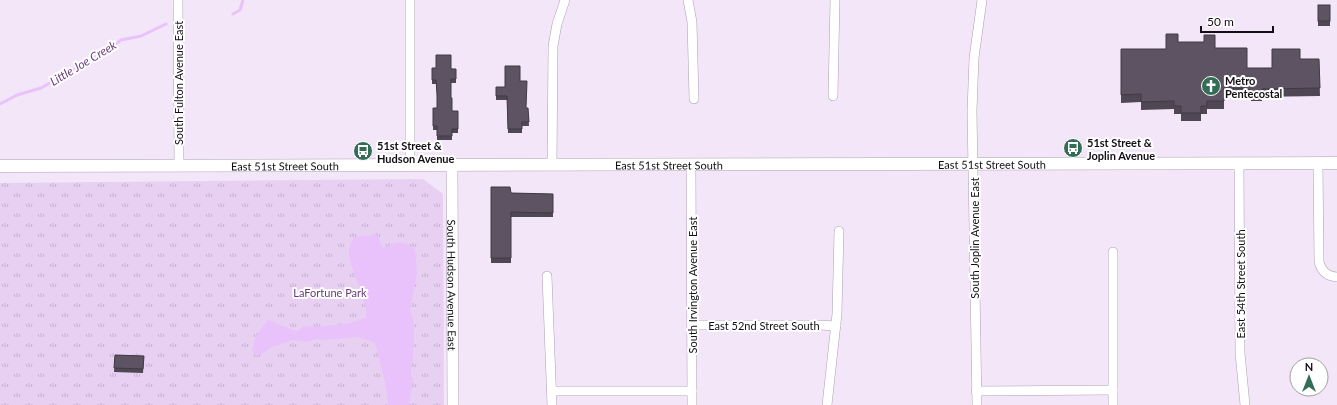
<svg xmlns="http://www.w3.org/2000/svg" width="1337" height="405" font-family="Lato,sans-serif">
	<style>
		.park { fill: url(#park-tufts) }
		.water { fill: #eac2fb }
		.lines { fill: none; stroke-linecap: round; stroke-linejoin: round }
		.stream { stroke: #eac2fb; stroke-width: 3 }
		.minor-casing { stroke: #aca0b1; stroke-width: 10 }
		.tertiary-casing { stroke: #aca0b1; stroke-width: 12 }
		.secondary-casing { stroke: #aca0b1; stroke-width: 13 }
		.minor { stroke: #fff; stroke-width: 9 }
		.tertiary { stroke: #fff; stroke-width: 11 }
		.secondary { stroke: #fff; stroke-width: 12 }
		.wall { fill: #504754 }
		.building { fill: #5d5362; stroke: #413a45 }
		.labels { text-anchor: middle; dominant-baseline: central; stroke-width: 4; stroke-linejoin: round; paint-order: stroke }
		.poi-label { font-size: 11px; font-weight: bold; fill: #120e14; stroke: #fff; text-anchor: start }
		.street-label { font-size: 11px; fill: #120e14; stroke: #fff }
		.park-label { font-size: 11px; fill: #68387b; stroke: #fff }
		.water-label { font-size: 12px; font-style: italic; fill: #6d3d81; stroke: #fff }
	</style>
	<defs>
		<pattern id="park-tufts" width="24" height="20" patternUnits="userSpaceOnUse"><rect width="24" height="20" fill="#e7d0f2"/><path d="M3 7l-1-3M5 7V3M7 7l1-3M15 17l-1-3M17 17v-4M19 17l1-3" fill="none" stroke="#c5b1cf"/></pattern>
	</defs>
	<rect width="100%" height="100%" fill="#f3e6f8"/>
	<path class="park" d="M423 179 443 194 444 405H0V183Z"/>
	<path class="water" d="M376 235 379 238 380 243 383 247H388C397 239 407 243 415 250L417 274 410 310 414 323 413 354 411 374 413 380 409 405H388C387 384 380 363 375 343L359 337 323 340 318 339 306 342 293 340 270 348 262 354 256 356 253 353C251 340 260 330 268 320L296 331 304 326 312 327 338 325 353 322 365 318C372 303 347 269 349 249 350 245 352 241 354 237Z"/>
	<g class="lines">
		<g class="stream">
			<path d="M233 14 240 10 243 0"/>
			<path d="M0 104 17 95 41 88 106 51 121 40 141 36 166 24"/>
		</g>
		<g class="minor-casing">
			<g id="minor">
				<path d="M178 0 179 165"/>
				<path d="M410 0V165"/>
				<path d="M688 0 692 22 694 99"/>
				<path d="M833 96 835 0"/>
				<path d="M1239 163 1240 353 1245 405"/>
				<path d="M1318 163 1319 262C1322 272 1327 276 1337 277"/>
				<path d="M552 165 553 46 557 24 565 0"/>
				<path d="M691 165 692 405"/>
				<path d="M1113 252V405"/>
				<path d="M547 276 552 405"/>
				<path d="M692 325H819L836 326"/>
				<path d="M552 391H692"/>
				<path d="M976 391 1113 390"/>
				<path d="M827 405 837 314 839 231"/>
				<path d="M977 405 972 111 974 58 982 0"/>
			</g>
		</g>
		<g class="tertiary-casing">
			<g id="tertiary">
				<path id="s1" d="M452 165 453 405"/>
			</g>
		</g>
		<g class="secondary-casing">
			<g id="secondary">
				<path id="s2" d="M0 166 1337 163"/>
			</g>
		</g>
		<use href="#minor" class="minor"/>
		<use href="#tertiary" class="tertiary"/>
		<use href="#secondary" class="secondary"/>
	</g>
	<g class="wall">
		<rect x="1318" y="5" width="12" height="21"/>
		<path d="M1178 42 1215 48 1247 68H1272L1300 59H1319L1320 96 1262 97V101H1251V98H1245V96H1224V109H1207V114H1201V121H1181V114H1174V109L1141 110V102L1121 103V49H1166Z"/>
		<path d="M432 68 456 69V83H451V98L452 111H458V133H452V140H437V130H433V108H437V97L436 84H432Z"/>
		<path d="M520 81 526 108H528L529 126H522V133H508L507 100H496V87H505Z"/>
		<path d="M491 187 511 193 553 194V217H511V263H491Z"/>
		<path d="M115 355 144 356 143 373 114 372Z"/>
	</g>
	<g class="building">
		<rect x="1318" y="5" width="12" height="16"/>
		<path d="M1166 34H1178V42H1204V35H1215V48H1247V68H1272V49H1300V59H1319L1320 88 1262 89V93H1251V90H1245V88H1224V101H1207V106H1201V113H1181V106H1174V101L1141 102V94L1121 95V49H1166Z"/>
		<path d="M436 55H451V69H456V79H451V98H452V111H458V129H452V136H437V126H433V108H437V93L436 80H432V68H436Z"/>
		<path d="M505 66H520V81H527L526 108H528L529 122H522V129H508L507 96H496V87H505Z"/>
		<path d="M491 187H510L511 193 553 194V213L511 212V258H491Z"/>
		<path d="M115 355 144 356 143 369 114 368Z"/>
	</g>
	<defs>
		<g id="church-disc" transform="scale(1)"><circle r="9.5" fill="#336d56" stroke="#fff"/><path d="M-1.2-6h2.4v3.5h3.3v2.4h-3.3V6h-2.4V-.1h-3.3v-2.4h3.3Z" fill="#fff"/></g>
		<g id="bus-disc" transform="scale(1)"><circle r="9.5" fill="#336d56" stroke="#fff"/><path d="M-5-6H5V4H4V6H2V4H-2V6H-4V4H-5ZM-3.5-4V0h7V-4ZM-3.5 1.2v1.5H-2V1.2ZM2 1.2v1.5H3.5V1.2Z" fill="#fff"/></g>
	</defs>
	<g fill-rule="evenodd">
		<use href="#church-disc" x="1211" y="86"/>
		<use href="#bus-disc" x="1073" y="148"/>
		<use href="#bus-disc" x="363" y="151"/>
	</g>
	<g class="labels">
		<g class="poi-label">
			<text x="1225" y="80">Metro<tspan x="1225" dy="13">Pentecostal</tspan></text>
			<text x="1087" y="142">51st Street &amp;<tspan x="1087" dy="13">Joplin Avenue</tspan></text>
			<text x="377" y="145">51st Street &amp;<tspan x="377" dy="13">Hudson Avenue</tspan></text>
		</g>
		<g class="street-label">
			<text transform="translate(178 83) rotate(-90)">South Fulton Avenue East</text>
			<text stroke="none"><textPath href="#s2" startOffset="992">East 51st Street South</textPath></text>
			<text stroke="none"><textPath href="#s2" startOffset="669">East 51st Street South</textPath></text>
			<text stroke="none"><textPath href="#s2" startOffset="285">East 51st Street South</textPath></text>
			<text transform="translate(974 238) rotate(-90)">South Joplin Avenue East</text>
			<text transform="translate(1240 284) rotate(-90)">East 54th Street South</text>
			<text stroke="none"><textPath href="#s1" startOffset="120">South Hudson Avenue East</textPath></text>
			<text transform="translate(692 285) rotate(-90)">South Irvington Avenue East</text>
			<text x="764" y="325">East 52nd Street South</text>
		</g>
		<g class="park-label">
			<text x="330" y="292">LaFortune Park</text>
		</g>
		<g class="water-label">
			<text transform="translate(83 63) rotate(-31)">Little Joe Creek</text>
		</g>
	</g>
	<g transform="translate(1309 377)"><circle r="19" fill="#ffffff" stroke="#a09fa1"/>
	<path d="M0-3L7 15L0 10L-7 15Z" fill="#336d56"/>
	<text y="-6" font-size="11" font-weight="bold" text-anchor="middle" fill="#120e14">N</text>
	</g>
	<path d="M1201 26v6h72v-6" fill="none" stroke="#120e14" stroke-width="2"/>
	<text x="1207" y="26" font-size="12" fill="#120e14" stroke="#ffffff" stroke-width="3" paint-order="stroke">50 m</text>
</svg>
